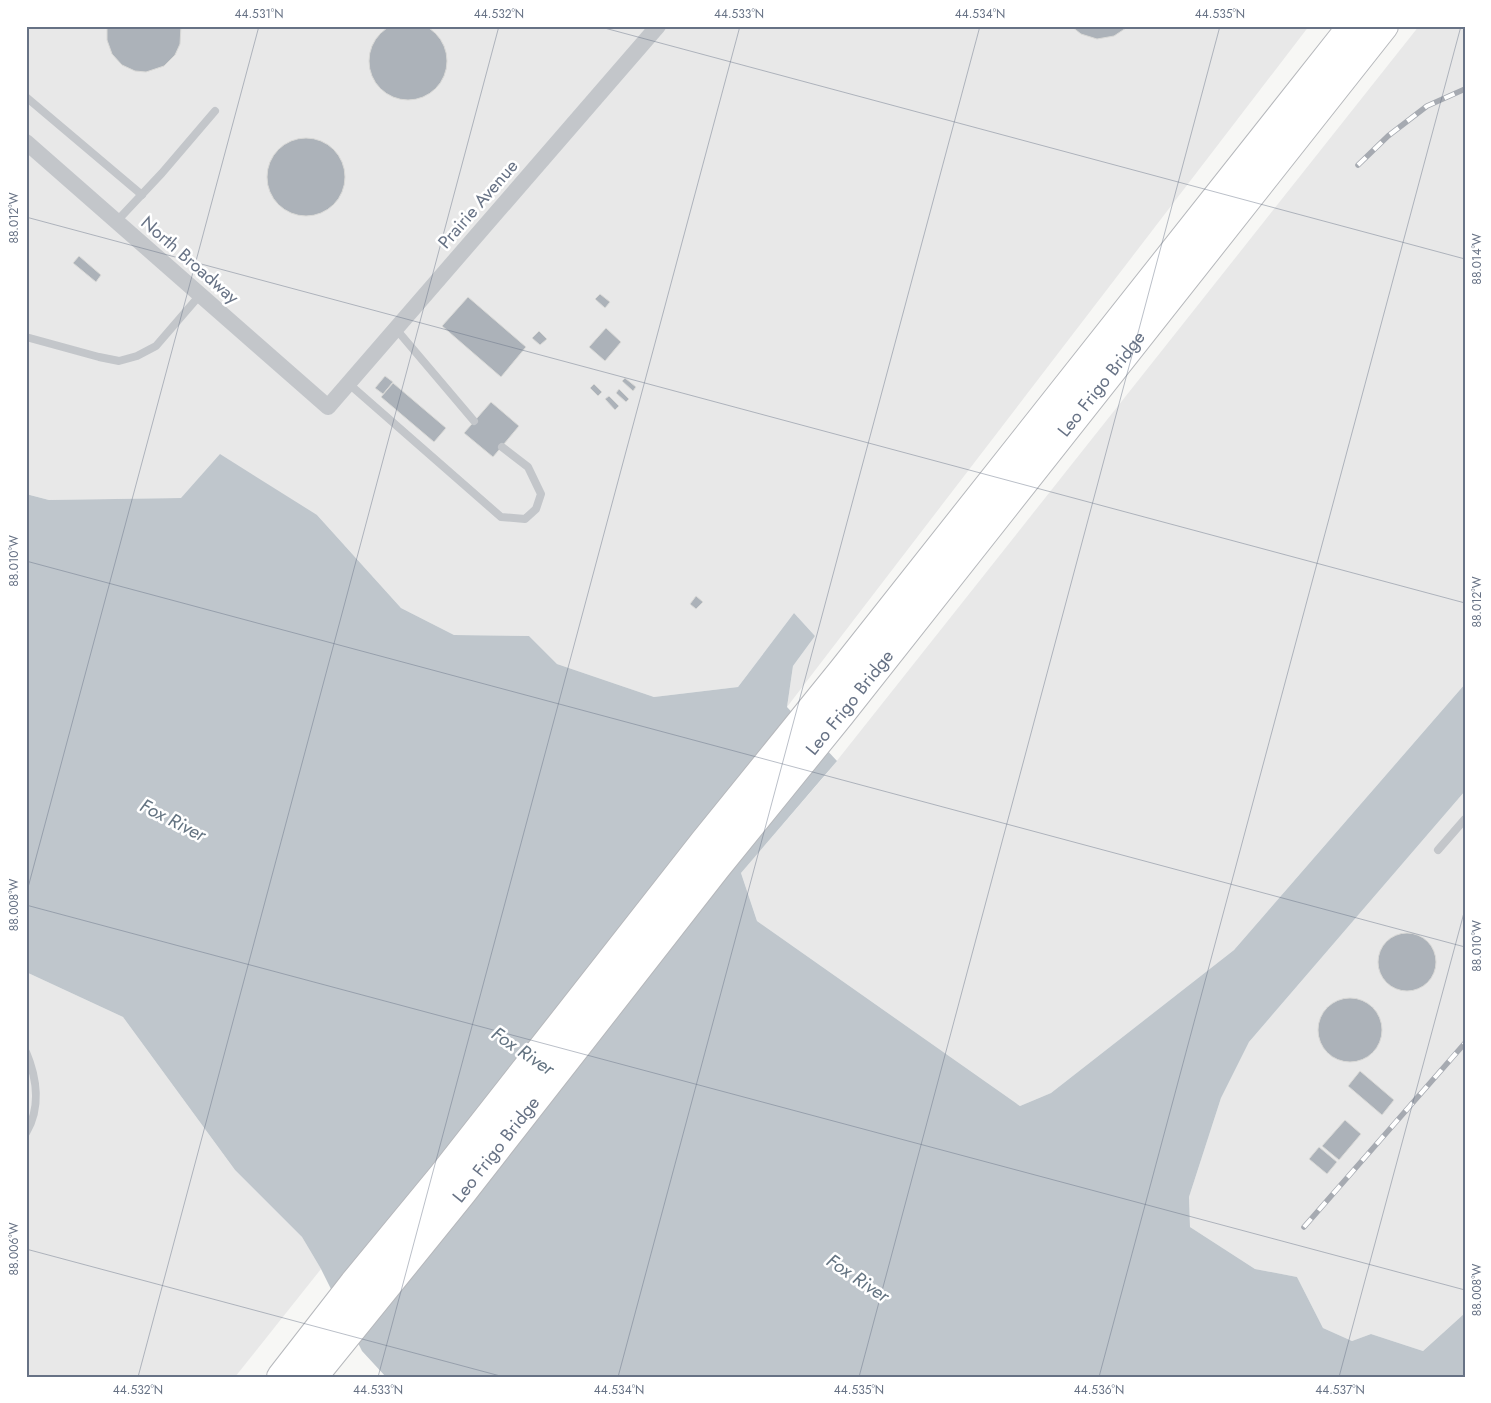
<svg xmlns="http://www.w3.org/2000/svg" width="1491" height="1403" font-family="Jost,sans-serif">
	<style>
		.built { fill: #e8e8e8 }
		.water { fill: #bfc6cc }
		.building { fill: #acb2b9; stroke: #d9d9d7 }
		.lines { fill: none; stroke-linecap: round; stroke-linejoin: round }
		.motorway-casing { stroke: #b6b8bc; stroke-width: 30 }
		.service { stroke: #c3c6ca; stroke-width: 8 }
		.minor { stroke: #c3c6ca; stroke-width: 16 }
		.motorway { stroke: #fff; stroke-width: 28 }
		.rail-casing { stroke: #a6aab1; stroke-width: 5.5 }
		.rail { stroke: #fff; stroke-width: 4; stroke-dasharray: 11; stroke-linecap: butt }
		.ticks { fill: none; stroke: #677285; stroke-width: 1; stroke-opacity: 0.45 }
		.labels { text-anchor: middle; dominant-baseline: central; stroke-width: 5; stroke-linejoin: round; paint-order: stroke }
		.street-label { font-size: 18px; fill: #677285; stroke: #fff }
		.water-label { font-size: 19px; font-style: italic; fill: #637381; stroke: #fff }
		.neatline { fill: none; stroke: #677285; stroke-width: 2 }
		.ticks-label { font-size: 12px; text-anchor: middle; fill: #677285 }
	</style>
	<rect width="100%" height="100%" fill="#f7f7f5"/>
	<g class="built">
		<path d="M26 26H1309L787 707 793 666 815 636 794 613 738 687 654 697 557 664 529 636 454 635 401 608 317 515 181 498 49 500 26 494Z"/>
		<path d="M1419 26H1465V684L1234 950 1051 1093 1020 1106 757 921 741 873 828 772Z"/>
		<path d="M1465 791V1313L1423 1351 1371 1334 1352 1341 1323 1328 1297 1277 1255 1269 1190 1227 1189 1197 1221 1098 1249 1042Z"/>
		<path d="M26 972 123 1017 235 1170 302 1237 321 1269 235 1377H26Z"/>
	</g>
	<path class="water" d="M220 454 317 515 401 608 454 635 529 636 557 664 654 697 738 687 794 613 815 636 793 666 787 707 837 761 741 873 757 921 1020 1106 1051 1093 1234 950 1465 684V791L1249 1042 1221 1098 1189 1197 1190 1227 1255 1269 1297 1277 1323 1328 1352 1341 1371 1334 1423 1351 1465 1313V1377H386L362 1351 321 1269 302 1237 235 1170 123 1017 26 972V494L49 500 181 498Z"/>
	<g class="building">
		<circle cx="408" cy="61" r="39"/>
		<path d="M107 26H181L180 44 175 55 164 66 146 72 135 71 122 65 112 54 107 40Z"/>
		<path d="M1071 26H1129L1114 36 1097 39 1081 34Z"/>
		<circle cx="306" cy="177" r="39"/>
		<path d="M79 256 101 275 96 282 73 263Z"/>
		<path d="M600 294 610 302 605 308 595 299Z"/>
		<path d="M468 297 526 347 501 377 442 326Z"/>
		<path d="M606 328 621 342 605 361 589 347Z"/>
		<path d="M539 331 547 339 540 345 532 338Z"/>
		<path d="M385 376 393 382 383 394 375 388Z"/>
		<path d="M625 378 636 387 633 391 622 381Z"/>
		<path d="M393 383 446 428 434 442 381 397Z"/>
		<path d="M594 384 602 392 598 396 590 388Z"/>
		<path d="M619 389 629 399 626 402 616 393Z"/>
		<path d="M609 396 619 406 615 410 605 399Z"/>
		<path d="M491 402 519 426 493 457 464 433Z"/>
		<path d="M696 596 703 602 696 609 690 604Z"/>
		<circle cx="1407" cy="962" r="29"/>
		<circle cx="1350" cy="1030" r="32"/>
		<path d="M1360 1071 1394 1100 1382 1115 1348 1086Z"/>
		<path d="M1345 1120 1361 1134 1339 1160 1322 1146Z"/>
		<path d="M1319 1147 1337 1162 1327 1174 1309 1159Z"/>
	</g>
	<g class="lines">
		<g class="motorway-casing">
			<g id="motorway">
				<path d="M281 1377 354 1283 443 1175 704 842 843 670 1352 26"/>
				<path id="s1" d="M313 1377 462 1193 716 868 840 715 1384 26"/>
			</g>
		</g>
		<g class="service">
			<path d="M26 97 142 195"/>
			<path d="M116 222 162 173 215 111"/>
			<path d="M396 329 474 421"/>
			<path d="M26 337 99 357 119 361 137 356 156 346 200 295"/>
			<path d="M349 384 501 517 525 519 536 509 541 494 528 467 502 447"/>
			<path d="M1438 850 1465 819"/>
			<path d="M26 1052C37 1078 41 1108 26 1133"/>
		</g>
		<path class="minor" d="M26 142 328 407 658 26"/>
		<use href="#motorway" class="motorway"/>
		<g class="rail-casing">
			<g id="rail">
				<path d="M1358 165 1388 136 1427 106 1465 89"/>
				<path d="M1304 1227 1465 1043"/>
			</g>
		</g>
		<use href="#rail" class="rail"/>
	</g>
	<path class="ticks" d="M597 26 1465 259M26 217 1465 603M26 561 1465 947M26 895 259 26M26 905 1465 1290M26 1249 504 1377M138 1377 499 26M378 1377 740 26M618 1377 980 26M859 1377 1220 26M1099 1377 1461 26M1339 1377 1465 909"/>
	<g class="labels">
		<g class="street-label">
			<text transform="translate(478 204) rotate(-49)">Prairie Avenue</text>
			<text transform="translate(190 260) rotate(41)">North Broadway</text>
			<text stroke="none"><textPath href="#s1" startOffset="1268">Leo Frigo Bridge</textPath></text>
			<text stroke="none"><textPath href="#s1" startOffset="862">Leo Frigo Bridge</textPath></text>
			<text stroke="none"><textPath href="#s1" startOffset="292">Leo Frigo Bridge</textPath></text>
		</g>
		<g class="water-label">
			<text transform="translate(173 820) rotate(27)">Fox River</text>
			<text transform="translate(523 1051) rotate(34)">Fox River</text>
			<text transform="translate(858 1278) rotate(34)">Fox River</text>
		</g>
	</g>
	<rect width="1491" height="1403" fill="none" stroke="#ffffff" stroke-width="55"/>
	<rect x="28" y="28" width="1436" height="1348" class="neatline"/>
	<g class="ticks-label">
		<text x="259" y="18">44.531°N</text>
		<text x="499" y="18">44.532°N</text>
		<text x="739" y="18">44.533°N</text>
		<text x="980" y="18">44.534°N</text>
		<text x="1220" y="18">44.535°N</text>
		<text transform="translate(14 218) rotate(-90)" y="4">88.012°W</text>
		<text transform="translate(1477 259) rotate(-90)" y="4">88.014°W</text>
		<text transform="translate(14 561) rotate(-90)" y="4">88.010°W</text>
		<text transform="translate(1477 602) rotate(-90)" y="4">88.012°W</text>
		<text transform="translate(14 905) rotate(-90)" y="4">88.008°W</text>
		<text transform="translate(1477 946) rotate(-90)" y="4">88.010°W</text>
		<text transform="translate(14 1249) rotate(-90)" y="4">88.006°W</text>
		<text transform="translate(1477 1290) rotate(-90)" y="4">88.008°W</text>
		<text x="138" y="1394">44.532°N</text>
		<text x="378" y="1394">44.533°N</text>
		<text x="619" y="1394">44.534°N</text>
		<text x="859" y="1394">44.535°N</text>
		<text x="1099" y="1394">44.536°N</text>
		<text x="1340" y="1394">44.537°N</text>
	</g>
</svg>
